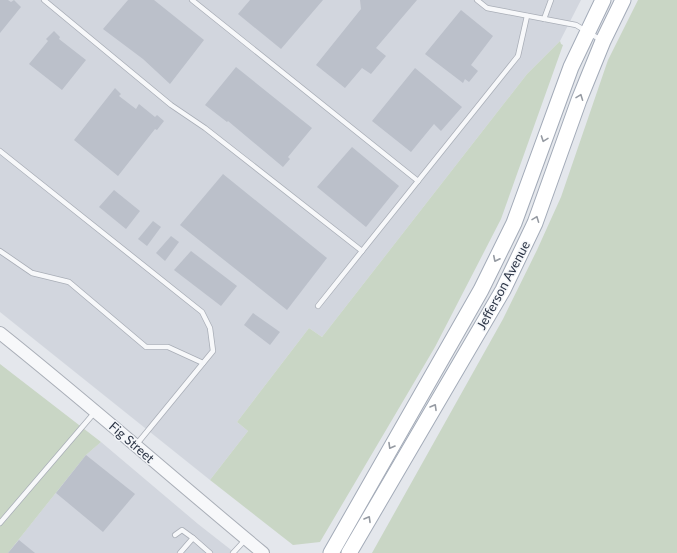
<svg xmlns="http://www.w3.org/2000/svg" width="677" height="553" font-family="Lato,sans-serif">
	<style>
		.built { fill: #d2d6de }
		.green { fill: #c9d6c5 }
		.building { fill: #bbc0ca }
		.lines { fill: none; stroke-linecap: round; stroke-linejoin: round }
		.service-casing { stroke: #a9aeb7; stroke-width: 6 }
		.tertiary-casing { stroke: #a9aeb7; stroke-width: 14 }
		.primary-casing { stroke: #a3abb8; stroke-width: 17 }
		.service { stroke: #f7f8fa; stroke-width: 4.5 }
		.tertiary { stroke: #f7f8fa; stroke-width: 12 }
		.primary { stroke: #fff; stroke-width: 15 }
		.oneway { stroke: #959aa2 }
		.labels { text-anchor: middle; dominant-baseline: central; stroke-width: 3; stroke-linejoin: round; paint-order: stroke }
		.street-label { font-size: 13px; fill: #2b3445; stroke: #f4f6f9 }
	</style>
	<rect width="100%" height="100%" fill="#e4e7ec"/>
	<g class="built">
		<path d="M0 0H581L560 41 527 74 322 337 309 328 237 422 248 431 210 480 0 312Z"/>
		<path d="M101 442 198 524 235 553H8L86 455Z"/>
	</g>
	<g class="green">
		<path d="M638 0H677V553H372L503 319 537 250 561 197 608 60Z"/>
		<path d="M560 41 561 44 563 45 501 219 435 347 320 542 293 545 210 480 248 431 237 422 309 328 322 337 527 74Z"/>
		<path d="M0 364 101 442 86 455 8 553H0Z"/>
	</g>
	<g class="building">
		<path d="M0 0H8L11 2 14 0 21 7 0 33Z"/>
		<path d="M128 0H154L204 40 170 84 143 59 103 29Z"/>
		<path d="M250 0H323L281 49 238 14Z"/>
		<path d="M360 0H417L376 48 386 56 371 74 362 68 345 88 316 65 361 9Z"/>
		<path d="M461 10 493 36 471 65 478 71 469 82 465 79 463 83 425 54Z"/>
		<path d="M54 31 60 37 59 39 86 60 62 90 29 64 48 41 46 39Z"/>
		<path d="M236 67 312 128 288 157 290 159 283 167 228 121 227 122 205 105Z"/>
		<path d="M415 68 462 107 441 131 434 124 411 152 372 121Z"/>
		<path d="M115 88 121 94 119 96 136 109 139 104 155 117 157 115 164 121 157 130 155 129 118 176 74 140Z"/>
		<path d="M352 147 399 186 366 227 317 187Z"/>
		<path d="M223 174 327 258 287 310 180 225Z"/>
		<path d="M114 190 140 211 126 229 99 207Z"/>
		<path d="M153 221 161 227 147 246 138 239Z"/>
		<path d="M171 236 179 242 165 261 156 253Z"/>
		<path d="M191 251 237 286 221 306 174 270Z"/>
		<path d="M253 313 280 332 270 345 244 325Z"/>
		<path d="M86 455 135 494 103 532 56 493Z"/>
		<path d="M19 540 35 553H8Z"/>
	</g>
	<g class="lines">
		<g class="service-casing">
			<g id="service">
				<path d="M44 0 171 105 205 128 362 251"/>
				<path d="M192 0 418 181"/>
				<path d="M477 0 487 8 576 25 601 40"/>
				<path d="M544 19 551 0"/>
				<path d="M0 151 202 312 210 328 213 351 136 445"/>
				<path d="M0 251 32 273 69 282 146 347H168L203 363"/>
				<path d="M318 306 518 56 527 16"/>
				<path d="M0 523 95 412"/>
				<path d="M175 535 182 530 193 538"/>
				<path d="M180 553 193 538 210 553"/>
				<path d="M233 553 245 540"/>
			</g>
		</g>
		<g class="tertiary-casing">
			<path id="tertiary" d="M0 333C89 404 175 480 263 553"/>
		</g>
		<g class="primary-casing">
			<g id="primary">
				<path d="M331 553 481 290 514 223 571 67 603 0"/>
				<path d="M349 553 503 290 535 223 579 100 603 41 623 0"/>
			</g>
		</g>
		<use href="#service" class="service"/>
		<use href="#tertiary" class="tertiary"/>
		<use href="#primary" class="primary"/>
	</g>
	<defs><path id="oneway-chevron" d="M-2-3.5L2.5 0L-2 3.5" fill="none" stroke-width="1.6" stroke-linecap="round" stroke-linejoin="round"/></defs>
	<g class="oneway">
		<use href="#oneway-chevron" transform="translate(580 97) rotate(-69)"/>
		<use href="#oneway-chevron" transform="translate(544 139) rotate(110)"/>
		<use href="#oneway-chevron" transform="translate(536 219) rotate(-69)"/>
		<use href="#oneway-chevron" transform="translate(496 259) rotate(116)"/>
		<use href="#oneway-chevron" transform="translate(434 407) rotate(-60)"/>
		<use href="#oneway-chevron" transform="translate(391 446) rotate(120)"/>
		<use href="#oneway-chevron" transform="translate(368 519) rotate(-60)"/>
	</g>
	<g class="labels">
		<g class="street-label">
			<text transform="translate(503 285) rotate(-62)">Jefferson Avenue</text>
			<text transform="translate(132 442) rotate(41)">Fig Street</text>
		</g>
	</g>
</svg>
